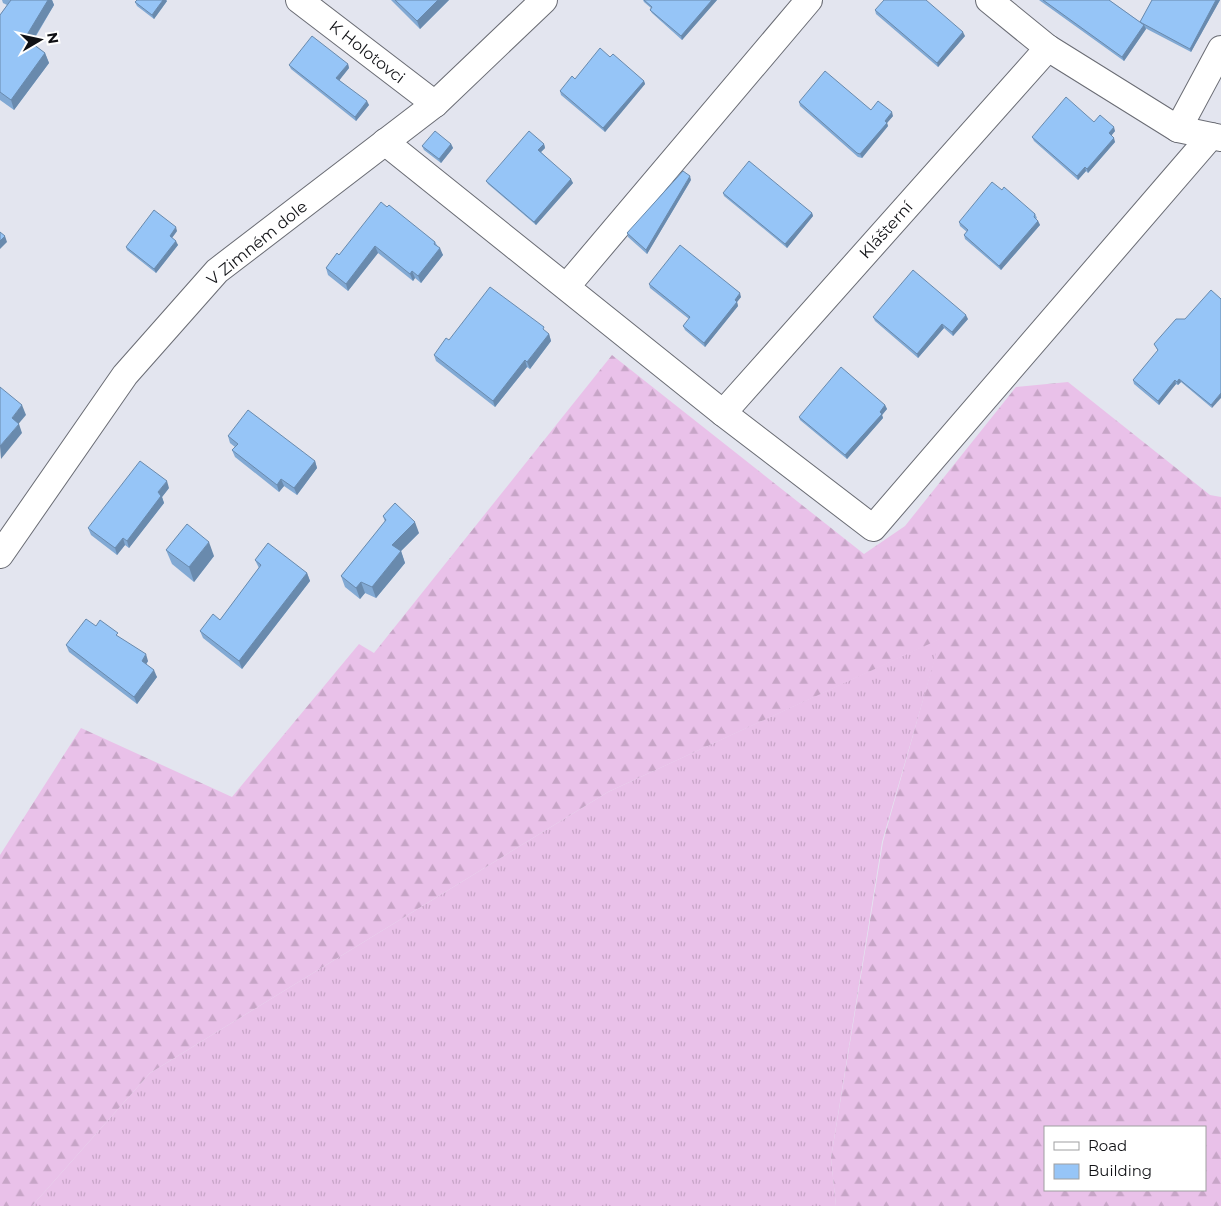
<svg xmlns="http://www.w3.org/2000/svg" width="1221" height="1206" font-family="Montserrat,sans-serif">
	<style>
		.grass { fill: url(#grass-tufts) }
		.forest { fill: url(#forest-firs); fill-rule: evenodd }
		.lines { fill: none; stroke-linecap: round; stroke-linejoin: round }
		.street-casing { stroke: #6a6c74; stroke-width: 28 }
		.street { stroke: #fff; stroke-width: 26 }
		.wall { fill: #81a9d4 }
		.shaded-wall { fill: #698aad }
		.building { fill: #96c5f7; stroke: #698aad }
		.labels { text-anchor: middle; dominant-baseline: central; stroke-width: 5; stroke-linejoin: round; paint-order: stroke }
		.street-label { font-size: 16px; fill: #101115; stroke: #fff }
	</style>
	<defs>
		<pattern id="grass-tufts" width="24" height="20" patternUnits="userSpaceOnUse" patternTransform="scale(1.25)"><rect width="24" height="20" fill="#e9c1e9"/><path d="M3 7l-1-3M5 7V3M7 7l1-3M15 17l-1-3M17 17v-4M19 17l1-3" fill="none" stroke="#c7a5c7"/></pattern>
		<pattern id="forest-firs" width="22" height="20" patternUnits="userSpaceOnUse" patternTransform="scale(1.25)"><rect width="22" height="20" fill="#e9c1e9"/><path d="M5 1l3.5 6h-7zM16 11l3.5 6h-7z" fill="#c7a5c7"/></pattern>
	</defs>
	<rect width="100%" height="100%" fill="#e3e5ef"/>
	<path class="grass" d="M941 638 882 842 831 1158 836 1206H32L150 1073 608 792Z"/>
	<path class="forest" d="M612 355 864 554 905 526 1016 387 1068 382 1210 495 1221 497V1206H836L831 1158 883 842 940 639 608 792 150 1073 32 1206H0V855L81 728 232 797 359 644 374 653ZM1205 1127V1190H1045V1127Z"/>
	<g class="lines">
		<g class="street-casing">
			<g id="street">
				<path d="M299 0 435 104"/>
				<path d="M989 0 1048 48 1178 129 1221 138"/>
				<path d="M1178 129 1221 49"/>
				<path d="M385 142 723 413 873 528 1211 136"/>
				<path d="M567 286 809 0"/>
				<path d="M723 413 1048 48"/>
				<path d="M0 555 125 375 217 271 435 104 544 0"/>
			</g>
		</g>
		<use href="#street" class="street"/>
	</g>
	<g class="wall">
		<path d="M2 0H52L54 5 32 43 45 53 49 63 14 110 0 100V15L7 5 3 3Z"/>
		<path d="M137 0H166L167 1 154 19 137 6 135 2Z"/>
		<path d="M391 0H449L420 29Z"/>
		<path d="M643 0H717L682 40 652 13 650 10 651 8 644 2Z"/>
		<path d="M1039 0H1109L1140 22 1152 0H1220L1191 52 1145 28 1146 29 1124 61Z"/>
		<path d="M875 10 965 36 938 67 876 14Z"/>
		<path d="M610 57 644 81 645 84 605 132 561 95 560 91 575 79Z"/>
		<path d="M348 64 349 68 339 80 369 105 356 121 291 69 289 65Z"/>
		<path d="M799 102 871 110 893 116 887 123 888 126 862 158 858 157 800 106Z"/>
		<path d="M1094 122 1115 131 1111 136 1115 142 1088 173 1086 171 1078 180 1034 141 1032 137Z"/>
		<path d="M451 144 453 148 441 163 424 150 422 146Z"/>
		<path d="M544 144 545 148 541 152 573 183 536 225 488 184 486 181Z"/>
		<path d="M691 180 647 254 628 237 627 233Z"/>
		<path d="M1002 190 1035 214 1037 218 1036 219 1038 221 1040 225 1001 270 965 239 964 235 967 232 960 226 959 222Z"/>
		<path d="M723 193 812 213 813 216 787 248 724 196Z"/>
		<path d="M387 207 435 242 443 255 421 283 415 278 413 281 378 253 348 291 328 275 326 268Z"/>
		<path d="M177 231 172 238 178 245 156 273 127 250 126 247Z"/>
		<path d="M649 284 741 297 737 302 738 306 705 347 685 330 683 326 689 319 650 288Z"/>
		<path d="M873 317 968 319 953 336 944 328 918 358 875 321Z"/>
		<path d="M1185 319 1212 408 1181 382 1178 385 1176 384 1159 405 1134 384 1133 380 1158 351 1154 344Z"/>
		<path d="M546 332 549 334 551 341 530 369 527 367 495 407 436 361 434 355 449 340Z"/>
		<path d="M885 405 887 409 882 415 883 418 847 459 800 420 799 417Z"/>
		<path d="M228 436 315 461 317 468 297 495 284 486 279 492 235 457 232 450 235 447 230 443Z"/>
		<path d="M169 488 162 497 164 503 129 548 125 545 117 555 91 535 88 528Z"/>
		<path d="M383 516 419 533 401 551 405 563 376 598 365 593 360 599 345 587 341 576 385 522Z"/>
		<path d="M166 550 214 556 194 582 172 564Z"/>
		<path d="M255 560 307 573 310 581 242 669 203 638 200 631 220 620 259 568Z"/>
		<path d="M96 626 119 637 148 661 146 664 157 677 137 704 69 652 66 645Z"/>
	</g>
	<g class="shaded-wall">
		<path d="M48 0H52L54 5 28 48 25 38Z"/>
		<path d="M163 0H166L167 1 154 19 152 15Z"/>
		<path d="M438 0H449L420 29 417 21Z"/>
		<path d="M712 0H717L682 40 681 36Z"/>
		<path d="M1216 0H1220L1191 52 1190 49Z"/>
		<path d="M1144 25 1146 29 1124 61 1122 57Z"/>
		<path d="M963 32 965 36 938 67 937 63Z"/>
		<path d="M45 53 49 63 14 110 11 100Z"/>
		<path d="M348 64 349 68 338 82 336 78Z"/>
		<path d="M644 81 645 84 605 132 603 128Z"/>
		<path d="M367 101 369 105 356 121 355 117Z"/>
		<path d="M892 112 893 116 887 123 888 126 862 158 860 154Z"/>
		<path d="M1114 127 1115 131 1110 137 1109 133Z"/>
		<path d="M1114 138 1115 142 1088 173 1087 169Z"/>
		<path d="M451 144 453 148 441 163 439 159Z"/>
		<path d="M544 144 545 148 539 154 538 150Z"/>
		<path d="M1085 167 1086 171 1078 180 1077 176Z"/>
		<path d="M690 176 691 180 647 254 646 250Z"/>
		<path d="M571 179 573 183 536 225 534 222Z"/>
		<path d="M812 213 813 216 787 248 785 244Z"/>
		<path d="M1038 221 1040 225 1001 270 999 266Z"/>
		<path d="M176 227 177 231 171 239 170 236Z"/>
		<path d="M5 236 7 242 0 249V241Z"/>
		<path d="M176 241 178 245 156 273 154 269Z"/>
		<path d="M375 246 378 253 348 291 346 284Z"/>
		<path d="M440 248 443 255 421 283 418 276Z"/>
		<path d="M412 271 415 278 413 281 410 274Z"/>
		<path d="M740 293 741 297 737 302 738 306 705 347 704 343Z"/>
		<path d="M966 315 968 319 953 336 952 332Z"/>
		<path d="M942 324 944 328 918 358 917 354Z"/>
		<path d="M549 334 551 341 530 369 527 362Z"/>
		<path d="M525 360 527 367 495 407 493 401Z"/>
		<path d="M1179 379 1181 382 1178 385 1177 382Z"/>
		<path d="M1175 380 1176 384 1159 405 1158 401Z"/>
		<path d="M1221 393V398L1212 408 1211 405Z"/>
		<path d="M22 405 26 415 15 428 12 418Z"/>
		<path d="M885 405 887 409 882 415 883 418 847 459 845 455Z"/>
		<path d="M19 424 22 433 1 459 0 446Z"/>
		<path d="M315 461 317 468 297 495 294 488Z"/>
		<path d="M281 479 284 486 279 492 277 485Z"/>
		<path d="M167 481 169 488 162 497 164 503 129 548 127 541 158 492Z"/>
		<path d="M415 522 419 533 396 556 392 545Z"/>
		<path d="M123 538 125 545 117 555 115 548Z"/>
		<path d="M209 542 214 556 194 582 189 567Z"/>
		<path d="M401 551 405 563 376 598 372 587Z"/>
		<path d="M307 573 310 581 242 669 239 661Z"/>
		<path d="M361 582 365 593 360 599 356 588Z"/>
		<path d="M146 654 148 661 144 668 142 661Z"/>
		<path d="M154 670 157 677 137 704 134 697Z"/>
	</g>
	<g class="building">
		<path d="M11 0H48L25 38 45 53 11 100 0 92V15Z"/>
		<path d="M137 0H163L152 15 135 2Z"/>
		<path d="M395 0H438L417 21Z"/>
		<path d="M644 0H712L681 36 650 10 652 7Z"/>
		<path d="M884 0H926L963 32 937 63 875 10Z"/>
		<path d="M1043 0H1109L1144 25 1122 57Z"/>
		<path d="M1152 0H1216L1190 49 1140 22Z"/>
		<path d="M312 36 348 64 336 78 367 101 355 117 289 65Z"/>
		<path d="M600 48 610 57 613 54 644 81 603 128 560 91 572 76 575 79Z"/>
		<path d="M825 71 871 110 878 101 892 112 885 121 887 123 860 154 857 153 799 102Z"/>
		<path d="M1066 97 1094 122 1100 115 1114 127 1109 133 1114 138 1087 169 1085 167 1077 176 1032 137Z"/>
		<path d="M435 131 451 144 439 159 422 146Z"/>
		<path d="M529 131 544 144 538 150 571 179 534 222 486 181Z"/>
		<path d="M749 161 812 213 785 244 723 193Z"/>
		<path d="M683 171 690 176 646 250 627 233Z"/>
		<path d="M992 182 1002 190 1004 187 1035 214 1034 217 1038 221 999 266 964 235 968 230 959 222Z"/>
		<path d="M381 202 387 207 389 205 435 242 434 244 440 248 418 276 412 271 410 274 375 246 346 284 326 268 337 253 339 255Z"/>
		<path d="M154 210 176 227 170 236 176 241 154 269 126 247Z"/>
		<path d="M0 232 5 236 0 241Z"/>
		<path d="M680 245 740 293 735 300 737 302 704 343 683 326 690 317 649 284Z"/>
		<path d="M913 270 966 315 952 332 942 324 917 354 873 317Z"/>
		<path d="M490 287 544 327 543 329 549 334 527 362 525 360 493 401 434 355 446 338 449 340Z"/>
		<path d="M1211 290 1221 299V393L1211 405 1179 379 1177 382 1175 380 1158 401 1133 380 1158 350 1154 344 1176 319H1185Z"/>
		<path d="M841 367 885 405 880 412 882 414 845 455 799 417Z"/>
		<path d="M0 387 22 405 12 418 19 424 0 446Z"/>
		<path d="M248 410 315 461 294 488 281 479 277 485 232 450 238 444 228 436Z"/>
		<path d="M140 461 167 481 158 492 161 496 127 541 123 538 115 548 88 528Z"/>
		<path d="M395 503 415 522 392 545 401 551 372 587 361 582 356 588 341 576 386 520 383 516Z"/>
		<path d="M187 524 209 542 189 567 166 550Z"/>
		<path d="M268 543 307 573 239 661 200 631 213 614 220 620 261 565 255 560Z"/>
		<path d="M86 619 96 626 100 620 118 633 116 635 146 654 142 661 154 670 134 697 66 645Z"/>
	</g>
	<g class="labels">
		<g class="street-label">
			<text transform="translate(367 52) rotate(38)">K Holotovci</text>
			<text transform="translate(886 230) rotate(-48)">Klášterní</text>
			<text transform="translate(257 243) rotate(-39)">V Zimném dole</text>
		</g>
	</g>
	<rect x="1044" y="1126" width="162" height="65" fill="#ffffff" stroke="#9fa0a1"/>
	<rect x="1054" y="1142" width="25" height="8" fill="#ffffff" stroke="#9fa0a1"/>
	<text x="1088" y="1151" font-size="15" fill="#101115">Road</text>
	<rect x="1054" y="1164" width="25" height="15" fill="#96c5f7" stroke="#9fa0a1"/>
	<text x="1088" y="1176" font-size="15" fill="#101115">Building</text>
	<g transform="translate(40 40) rotate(81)" stroke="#ffffff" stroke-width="4" paint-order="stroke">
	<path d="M0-4L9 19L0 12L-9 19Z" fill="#101115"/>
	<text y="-8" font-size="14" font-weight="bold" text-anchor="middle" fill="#101115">N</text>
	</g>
</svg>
